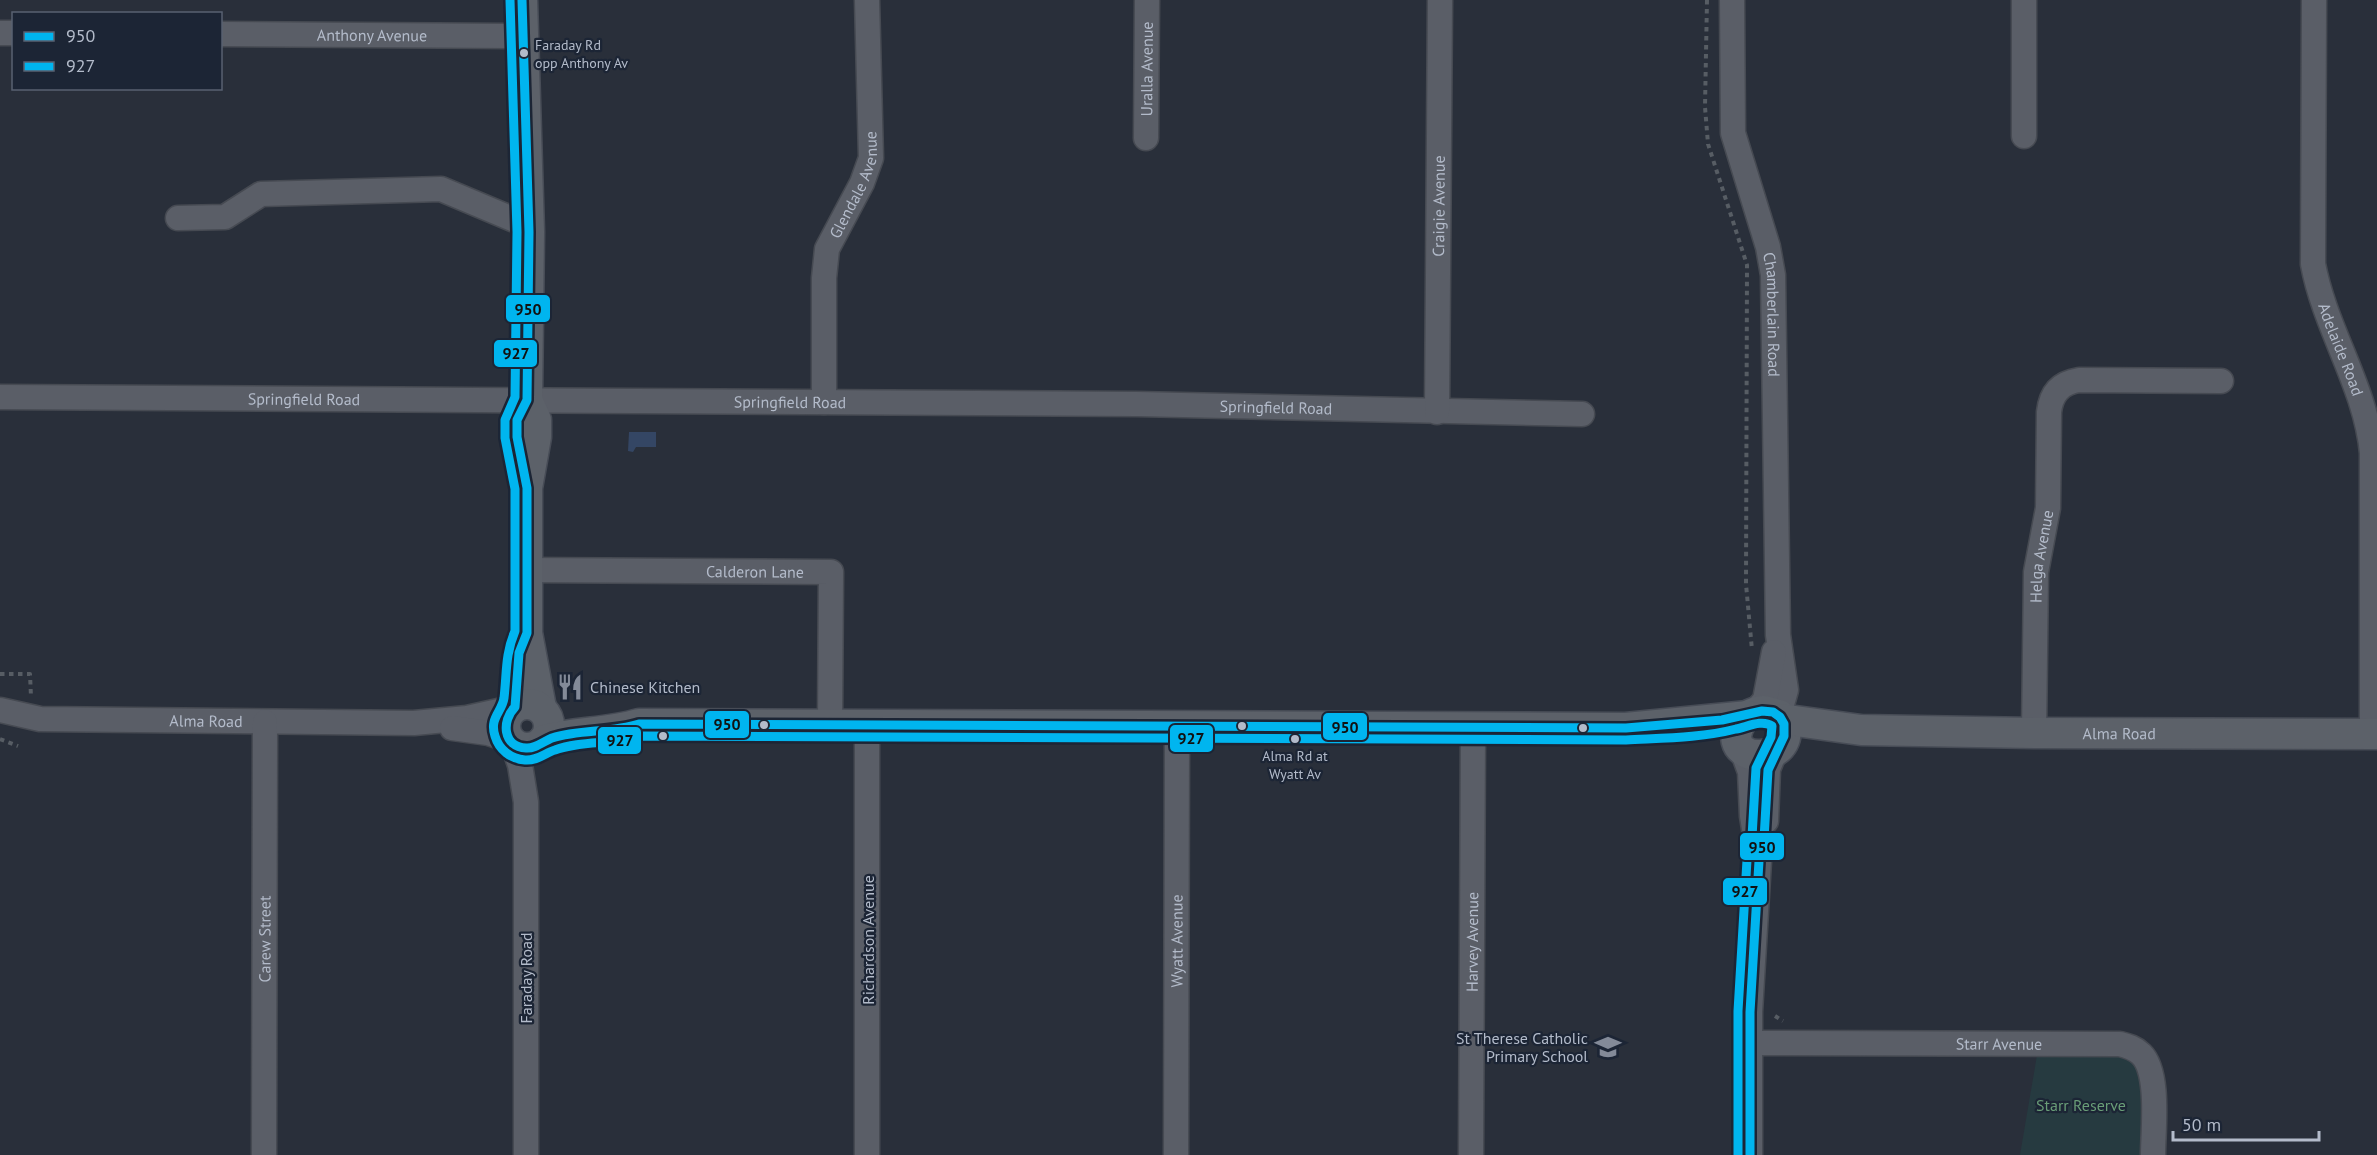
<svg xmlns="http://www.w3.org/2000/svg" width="2377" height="1155" font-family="'PT Sans',sans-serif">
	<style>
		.green { fill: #263a40 }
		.water { fill: #344664 }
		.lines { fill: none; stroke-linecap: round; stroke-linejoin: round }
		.minor-casing { stroke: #464a52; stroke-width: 27 }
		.major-casing { stroke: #474c56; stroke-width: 33 }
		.path { stroke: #575d64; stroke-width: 4; stroke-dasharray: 4.5 4.5; stroke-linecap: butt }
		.minor { stroke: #5a5e67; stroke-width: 24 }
		.major { stroke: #5c6169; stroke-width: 30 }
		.bus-1-casing { stroke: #1c2535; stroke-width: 14 }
		.bus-2-casing { stroke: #1c2535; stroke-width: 14 }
		.bus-1 { stroke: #00b5ef; stroke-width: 9 }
		.bus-2 { stroke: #00b5ef; stroke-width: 9 }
		.bus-dot { fill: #b3bbca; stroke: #1c2535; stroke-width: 2 }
		.labels { text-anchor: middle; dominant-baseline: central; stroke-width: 4.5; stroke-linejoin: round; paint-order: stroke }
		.bus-label { font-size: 14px; fill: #b3bbca; stroke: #1c2535; text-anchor: start }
		.street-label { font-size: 16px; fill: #b3bbca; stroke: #1c2535 }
		.poi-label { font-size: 16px; fill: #b3bbca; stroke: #1c2535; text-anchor: start }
		.park-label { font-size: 16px; fill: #699d77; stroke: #1c2535 }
		.line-badge { stroke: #1c2535; stroke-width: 2 }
		.pale-badge-label { font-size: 16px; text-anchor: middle; font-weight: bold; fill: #111 }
	</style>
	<rect width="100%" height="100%" fill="#292f3a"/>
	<path class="green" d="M2037 1055C2057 1055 2121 1049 2134 1063 2148 1079 2142 1133 2142 1155H2020Z"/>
	<path class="water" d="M629 432H656V447H636L633 452 628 451Z"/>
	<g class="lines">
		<g class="minor-casing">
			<g id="minor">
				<path id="s1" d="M1732 0 1733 133 1768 247 1773 275 1778 635 1786 690 1779 715"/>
				<path id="s2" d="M2314 0 2313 264C2325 329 2366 387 2372 453V734"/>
				<path d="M0 33H14"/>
				<path id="s3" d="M220 34 523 36"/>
				<path d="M2024 136V0"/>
				<path id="s4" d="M1146 138 1147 0"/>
				<path d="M178 218 225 217 261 194 441 189 529 226"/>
				<path id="s5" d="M0 397 1137 404 1582 414"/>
				<path id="s6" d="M824 402V278L827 249 862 183 871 158 867 0"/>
				<path id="s7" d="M1437 412 1440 0"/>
				<path id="s8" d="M527 570 831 572 830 725"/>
				<path id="s9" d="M0 710 40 719 414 723 467 718 512 708"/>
				<path d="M1755 712 1765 700 1774 652"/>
				<path d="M867 726V1155"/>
				<path d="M452 728 488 733 510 740"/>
				<path id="s10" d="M2034 733 2036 572 2048 508 2049 412C2051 394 2060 383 2079 380L2221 381"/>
				<path d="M512 742 520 765 526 802V1155"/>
				<path d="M1742 750 1750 772 1752 816 1759 861 1750 1012V1155"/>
				<path d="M1766 821 1768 769 1775 752"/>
				<path id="s11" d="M1750 1043 2120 1044C2128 1046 2135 1048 2141 1054 2160 1072 2153 1130 2153 1155"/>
				<path id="s12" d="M264 1155 265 722"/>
				<path id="s13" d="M1176 1155 1177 726"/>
				<path id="s14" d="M1471 1155 1473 728"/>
			</g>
		</g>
		<g class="major-casing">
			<g id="major">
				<path d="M522 0 529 232 527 400 536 420V437L527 488V633L541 708"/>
				<circle cx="527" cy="726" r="22"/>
				<path d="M1764 711 1779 715C1809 762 1723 769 1738 728 1742 717 1752 712 1764 711Z"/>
				<path id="s15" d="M1781 719 1861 730 2034 733 2377 734"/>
				<path d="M544 740C576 732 608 733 639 724L1626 728 1748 716"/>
			</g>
		</g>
		<g class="path">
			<path d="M1707 0 1705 107 1708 144 1747 265 1746 584 1752 650"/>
			<path d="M0 674H30L31 697"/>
			<path d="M0 739 18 746"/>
			<path d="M1775 1016 1783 1021"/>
		</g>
		<use href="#minor" class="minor"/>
		<use href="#major" class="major"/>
		<g class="bus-1-casing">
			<path id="bus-1" d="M522 0 529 232 527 400 517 420V437L527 488V633L519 653 515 707C501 721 503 747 526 748 535 749 544 741 552 738 580 729 611 733 639 724L1626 728 1722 720 1762 711 1773 712 1780 717 1784 724V736L1768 770 1764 839 1759 861 1750 1012V1155"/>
		</g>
		<g class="bus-2-casing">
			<path id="bus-2" d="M510 0 517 232 515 397 505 420V438L515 489V631C505 655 507 672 504 698 502 712 489 718 495 736 499 750 511 759 525 760 537 761 545 753 555 750 582 740 613 745 641 736L1626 740C1662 738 1701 738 1736 729 1747 727 1762 719 1772 726L1771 737 1756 768 1752 837 1747 860 1738 1011V1155"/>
		</g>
		<use href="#bus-1" class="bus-1"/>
		<use href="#bus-2" class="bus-2"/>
	</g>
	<defs>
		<g id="restaurant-bare" transform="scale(2.07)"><path d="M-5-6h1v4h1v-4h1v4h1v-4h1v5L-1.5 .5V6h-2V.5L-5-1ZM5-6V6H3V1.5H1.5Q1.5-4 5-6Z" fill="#838a98" stroke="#1c2535" stroke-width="2.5" paint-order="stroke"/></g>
		<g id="school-bare" transform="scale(2.07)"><path d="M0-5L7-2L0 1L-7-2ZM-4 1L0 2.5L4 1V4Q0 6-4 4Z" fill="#838a98" stroke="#1c2535" stroke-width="2.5" paint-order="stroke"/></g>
	</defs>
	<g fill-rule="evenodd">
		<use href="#restaurant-bare" x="570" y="687"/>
		<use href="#school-bare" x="1608" y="1047"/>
	</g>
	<g class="bus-dot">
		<circle cx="524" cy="53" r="5"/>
		<circle cx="764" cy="725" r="5"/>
		<circle cx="1242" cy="726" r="5"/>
		<circle cx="1583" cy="728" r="5"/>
		<circle cx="663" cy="736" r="5"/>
		<circle cx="1295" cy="739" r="5"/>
	</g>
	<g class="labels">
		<g class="bus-label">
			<text x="535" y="45">Faraday Rd<tspan x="535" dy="18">opp Anthony Av</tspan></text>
			<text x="1295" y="756" text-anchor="middle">Alma Rd at<tspan x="1295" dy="18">Wyatt Av</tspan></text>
		</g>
		<g class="street-label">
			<text stroke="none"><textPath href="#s3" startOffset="152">Anthony Avenue</textPath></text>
			<text stroke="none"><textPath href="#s4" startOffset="69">Uralla Avenue</textPath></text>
			<text stroke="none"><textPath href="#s6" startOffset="224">Glendale Avenue</textPath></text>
			<text stroke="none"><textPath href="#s7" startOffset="206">Craigie Avenue</textPath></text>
			<text stroke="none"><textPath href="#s1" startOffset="320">Chamberlain Road</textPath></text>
			<text stroke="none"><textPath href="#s2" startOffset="354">Adelaide Road</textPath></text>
			<text stroke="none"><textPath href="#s5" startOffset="304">Springfield Road</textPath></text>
			<text stroke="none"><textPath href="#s5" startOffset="790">Springfield Road</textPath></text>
			<text stroke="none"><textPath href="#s5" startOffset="1276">Springfield Road</textPath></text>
			<text stroke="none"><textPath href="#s10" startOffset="177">Helga Avenue</textPath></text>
			<text stroke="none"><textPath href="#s8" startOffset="228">Calderon Lane</textPath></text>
			<text stroke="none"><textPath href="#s9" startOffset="207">Alma Road</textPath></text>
			<text stroke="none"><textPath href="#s15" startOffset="339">Alma Road</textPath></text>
			<text stroke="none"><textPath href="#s12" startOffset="216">Carew Street</textPath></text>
			<text transform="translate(868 940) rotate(-90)">Richardson Avenue</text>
			<text stroke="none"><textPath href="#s13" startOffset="214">Wyatt Avenue</textPath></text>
			<text stroke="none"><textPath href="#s14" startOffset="213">Harvey Avenue</textPath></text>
			<text transform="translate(526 978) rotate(-90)">Faraday Road</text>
			<text stroke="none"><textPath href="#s11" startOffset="249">Starr Avenue</textPath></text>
		</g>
		<g class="poi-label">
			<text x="590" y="687">Chinese Kitchen</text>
			<text x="1588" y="1038" text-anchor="end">St Therese Catholic<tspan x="1588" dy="18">Primary School</tspan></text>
		</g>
		<g class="park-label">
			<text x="2081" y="1105">Starr Reserve</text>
		</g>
	</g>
	<g class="line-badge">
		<rect x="505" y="294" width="46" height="29" rx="6" fill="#00b5ef"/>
		<rect x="493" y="339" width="45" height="29" rx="6" fill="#00b5ef"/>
		<rect x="704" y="710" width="46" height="29" rx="6" fill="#00b5ef"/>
		<rect x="1322" y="712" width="46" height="29" rx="6" fill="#00b5ef"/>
		<rect x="1169" y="724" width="45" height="29" rx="6" fill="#00b5ef"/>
		<rect x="597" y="726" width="45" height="29" rx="6" fill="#00b5ef"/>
		<rect x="1739" y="832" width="46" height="29" rx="6" fill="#00b5ef"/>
		<rect x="1722" y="877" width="46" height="29" rx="6" fill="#00b5ef"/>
	</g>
	<g class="pale-badge-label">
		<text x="528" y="315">950</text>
		<text x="516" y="359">927</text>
		<text x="727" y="730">950</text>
		<text x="1345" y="733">950</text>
		<text x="1191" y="744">927</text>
		<text x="620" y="746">927</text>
		<text x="1762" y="853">950</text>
		<text x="1745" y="897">927</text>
	</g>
	<rect x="12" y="12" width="210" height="78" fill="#1c2535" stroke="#586171" stroke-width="1.5"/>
	<rect x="24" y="32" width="30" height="9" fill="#00b5ef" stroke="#586171" stroke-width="1.5"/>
	<text x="66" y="42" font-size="18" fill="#b3bbca">950</text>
	<rect x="24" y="62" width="30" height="9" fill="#00b5ef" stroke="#586171" stroke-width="1.5"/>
	<text x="66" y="72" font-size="18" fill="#b3bbca">927</text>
	<path d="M2173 1131v9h146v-9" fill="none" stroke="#b3bbca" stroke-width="3"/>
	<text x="2182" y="1131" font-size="18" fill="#b3bbca" stroke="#1c2535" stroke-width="4.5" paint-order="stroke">50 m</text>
</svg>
